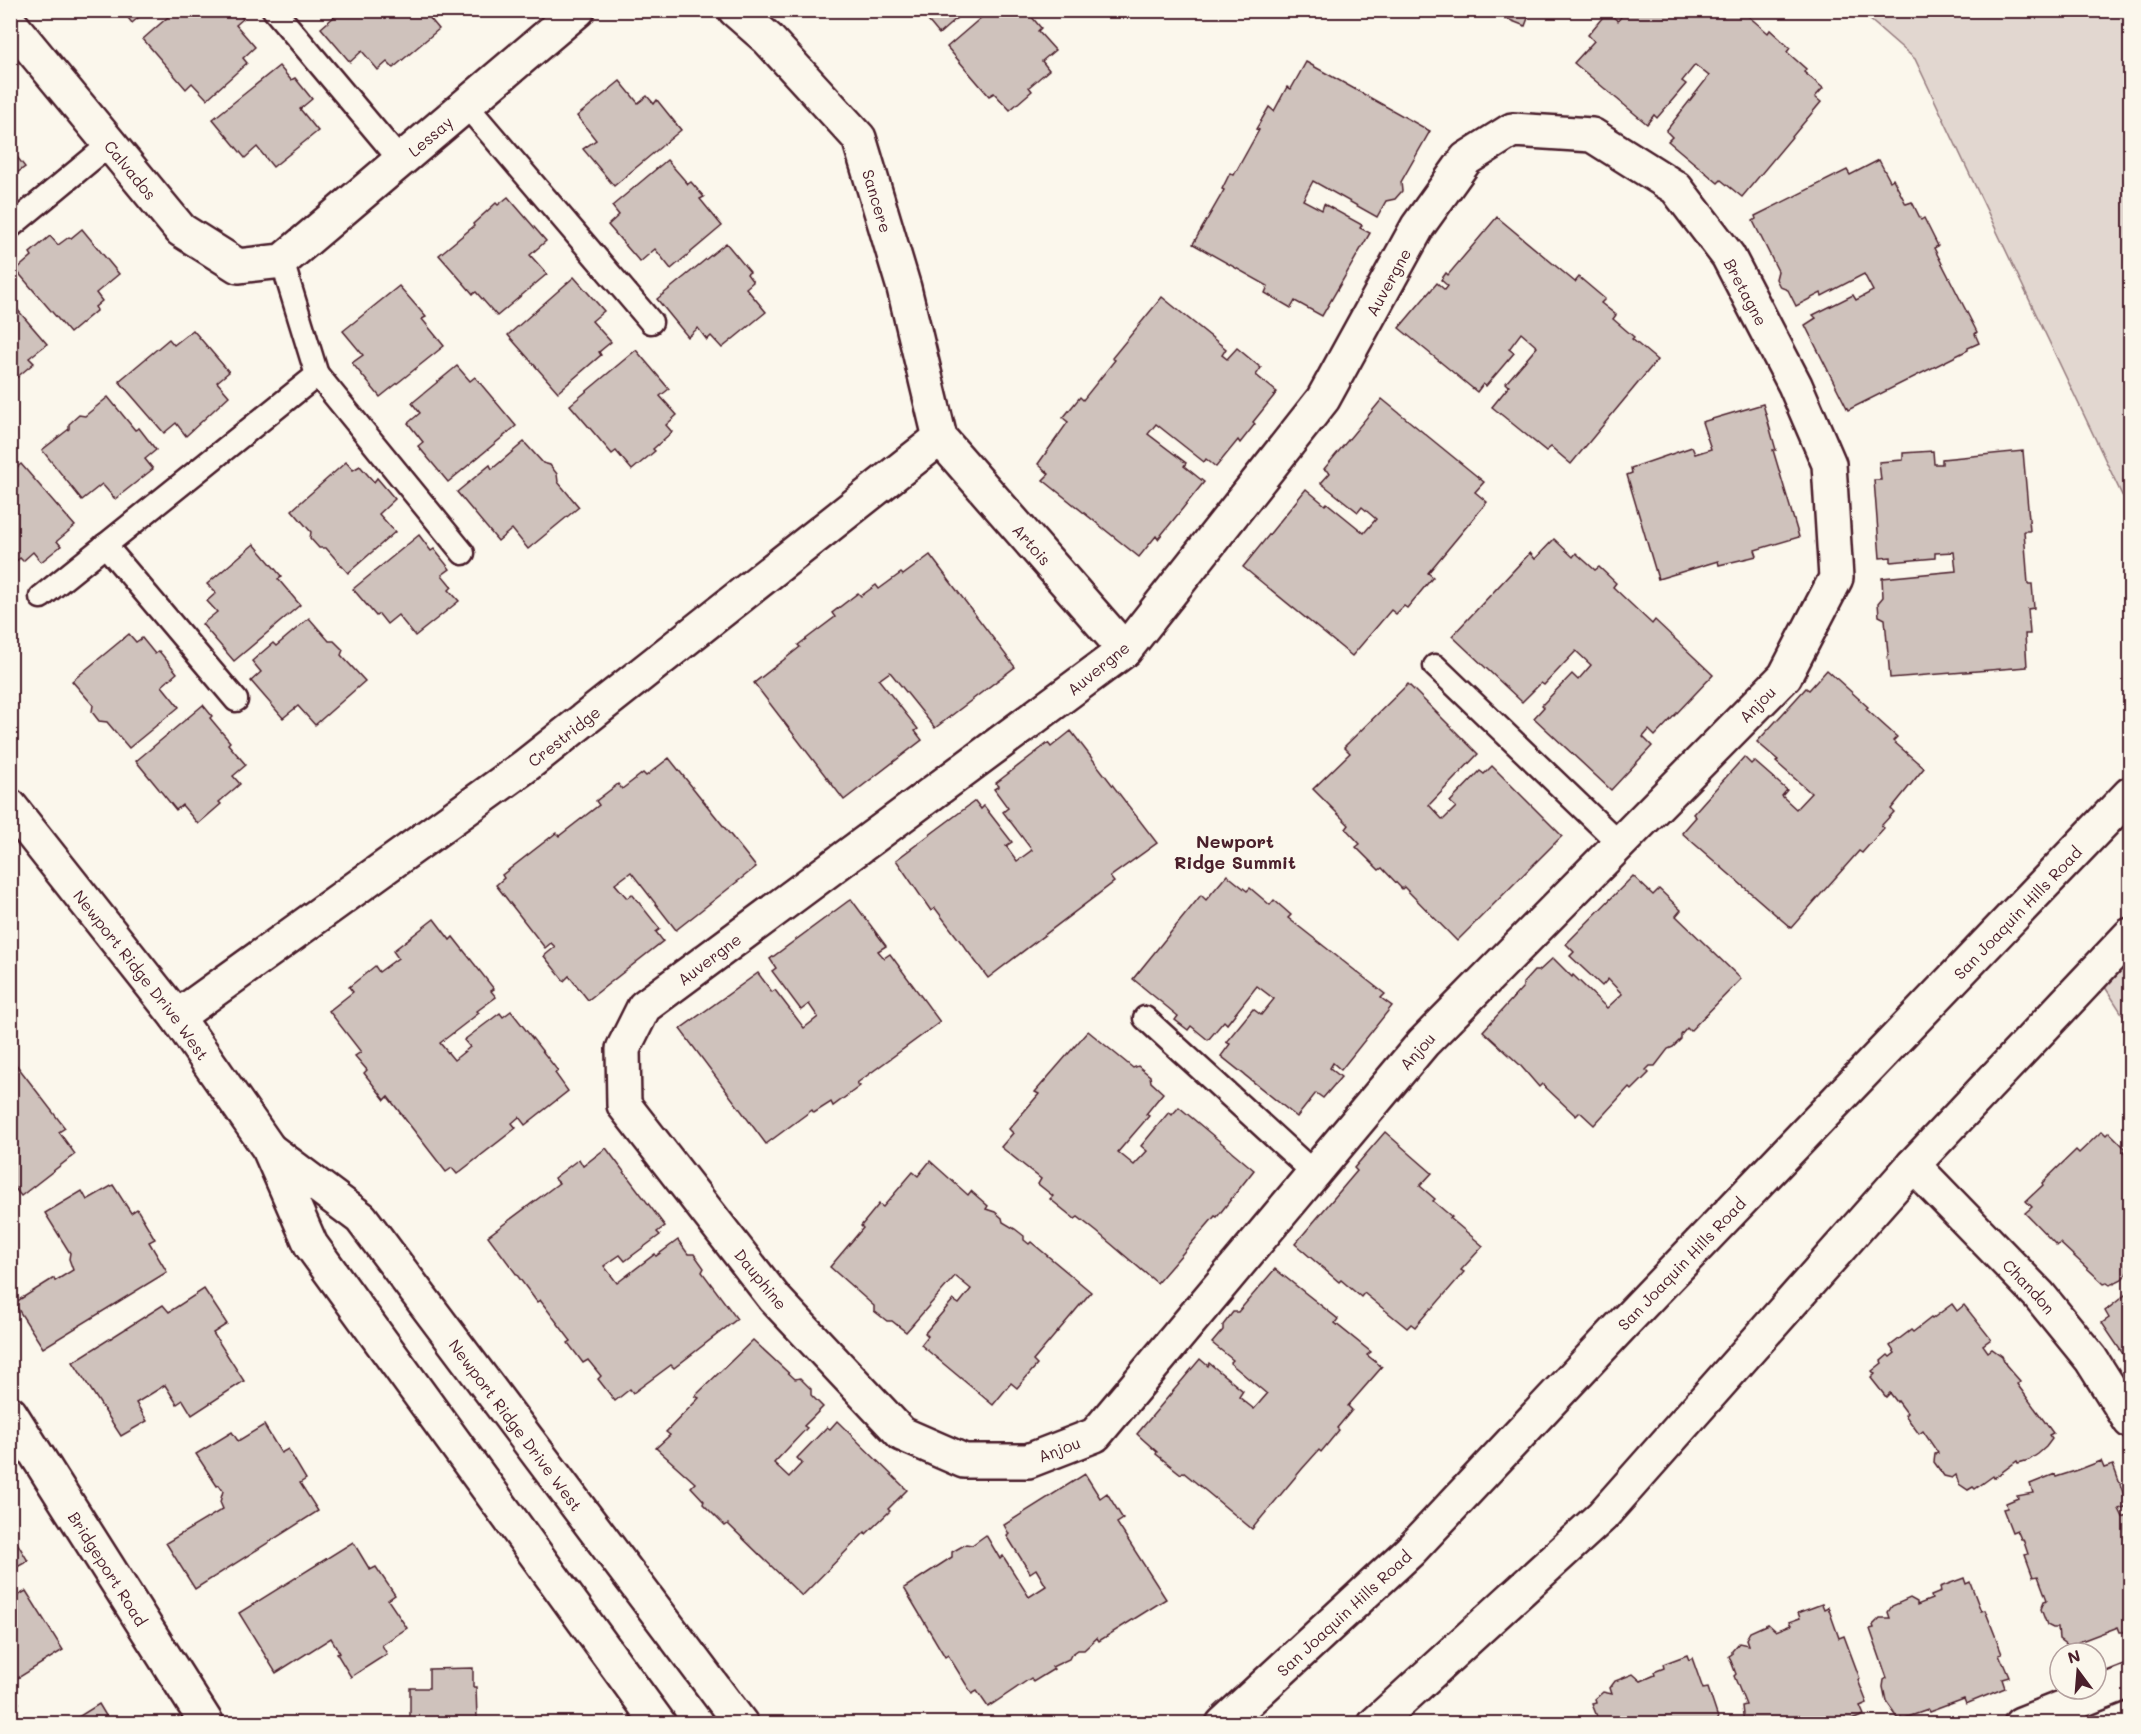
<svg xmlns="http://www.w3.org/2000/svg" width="2141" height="1734" font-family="Mali,sans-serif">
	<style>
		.green { fill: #e2d7d0; stroke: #967b7e; stroke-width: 1.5 }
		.building { fill: #cfc2bc; stroke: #4a1f2b; stroke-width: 1.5 }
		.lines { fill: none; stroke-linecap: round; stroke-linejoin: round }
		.service-casing { stroke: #4a1f2b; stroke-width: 27 }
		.minor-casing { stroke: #4a1f2b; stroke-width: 38 }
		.tertiary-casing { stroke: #4a1f2b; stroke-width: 38 }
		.secondary-casing { stroke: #4a1f2b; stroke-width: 38 }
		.service { stroke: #fbf7ec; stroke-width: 22 }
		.minor { stroke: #fbf7ec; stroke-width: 33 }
		.tertiary { stroke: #fbf7ec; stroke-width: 33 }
		.secondary { stroke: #fbf7ec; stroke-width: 33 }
		.labels { text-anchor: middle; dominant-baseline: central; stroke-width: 6; stroke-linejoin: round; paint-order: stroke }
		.street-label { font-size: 16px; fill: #4a1f2b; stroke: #fbf7ec }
		.neighbourhood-label { font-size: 18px; font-weight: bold; fill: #4a1f2b; stroke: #fbf7ec }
	</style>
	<rect width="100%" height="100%" fill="#fbf7ec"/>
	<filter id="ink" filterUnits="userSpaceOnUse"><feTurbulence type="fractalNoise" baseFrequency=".0167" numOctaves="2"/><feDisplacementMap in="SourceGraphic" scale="12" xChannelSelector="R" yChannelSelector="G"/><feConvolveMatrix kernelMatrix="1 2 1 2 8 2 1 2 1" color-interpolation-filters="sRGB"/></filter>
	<g filter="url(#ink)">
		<g class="green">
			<path d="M1860 11H2130V506L2122 495 1915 59Z"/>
			<path d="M2130 954V1026L2103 984Z"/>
		</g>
		<g class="building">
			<path d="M122 10H147L132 23Z"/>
			<path d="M176 10H236L243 19 236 25 255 47 243 58 247 63 207 99 192 83 186 89 143 39Z"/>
			<path d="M342 10H423L439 29 393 68 387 62 378 70 362 51 350 62 321 28Z"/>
			<path d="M919 10H966L939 34Z"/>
			<path d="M990 10H1026L1041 28 1038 31 1055 50 1042 61 1049 70 1029 87 1032 91 1010 110 994 93 989 96 947 47Z"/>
			<path d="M1484 10H1531L1525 26Z"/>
			<path d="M1618 10H1741L1768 33 1770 30 1790 48 1787 52 1806 69 1804 72 1823 88 1815 97 1821 102 1742 197 1721 180 1718 183 1668 141 1672 137 1666 131 1709 76 1695 65 1682 81 1686 84 1657 118 1654 115 1647 124 1574 63 1594 41 1588 35 1607 12 1618 21 1623 14Z"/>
			<path d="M1306 62 1430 131 1401 182 1402 191 1395 199 1386 201 1377 217 1313 181 1303 200 1322 210 1324 204 1362 225 1360 228 1370 233 1322 316 1295 301 1291 308 1265 293 1268 286 1193 244 1224 190 1222 189 1230 173 1234 175 1259 130 1256 129 1269 107 1274 111 1287 87 1291 89Z"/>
			<path d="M279 66 291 80 295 78 312 99 300 109 318 131 273 167 257 147 245 158 213 119Z"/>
			<path d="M620 81 638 103 647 96 654 104 657 100 681 130 614 186 583 149 596 140 577 116Z"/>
			<path d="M10 148 25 167 10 178Z"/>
			<path d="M667 160 688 184 691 182 704 197 700 199 722 226 671 269 655 249 640 262 608 225 619 215 612 206Z"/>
			<path d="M1879 160 1890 181 1893 179 1906 204 1912 202 1921 220 1924 218 1938 246 1934 248 1977 332 1975 334 1979 343 1968 348V350L1848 410 1805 325 1816 318 1813 315 1853 295 1856 300 1873 291 1864 274 1822 296 1821 293 1796 306 1788 290 1780 287 1776 279 1778 271 1753 221 1756 219 1755 216 1847 170 1850 175Z"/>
			<path d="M508 197 546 241 530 255 547 274 497 316 476 292 473 294 439 255 474 226 473 224 496 203 498 205Z"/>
			<path d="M1497 217 1575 282 1579 277 1605 299 1601 303 1616 315 1613 319 1634 337 1632 339 1657 360 1571 464 1551 447 1546 451 1492 407 1509 386 1506 383 1537 347 1521 333 1509 349 1514 353 1486 386 1483 384 1477 392 1399 328 1437 283 1445 290 1448 286 1441 280 1446 273 1448 275Z"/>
			<path d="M82 229 119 274 96 293 102 301 95 307 97 310 70 333 16 270 32 256 30 253 50 236 58 245 69 237 71 238Z"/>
			<path d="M726 243 750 272 747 274 753 282 746 288 766 312 722 348 711 336 707 340 698 328 688 337 657 299Z"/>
			<path d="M574 277 604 311 592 321 611 342 599 352 601 355 558 392 508 335Z"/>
			<path d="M399 286 426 317 422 319 444 346 380 397 352 363 363 355 343 331Z"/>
			<path d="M1162 297 1226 349 1222 355 1227 359 1237 348 1261 368 1256 375 1277 392 1253 422 1255 424 1240 443 1238 440 1216 467 1206 459 1204 462 1156 424 1148 434 1186 463 1184 466 1204 482 1158 539 1156 536 1139 557 1043 480 1049 474 1038 464 1068 422 1063 418 1080 397 1083 400 1115 360 1112 358Z"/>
			<path d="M10 301 47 344 29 358 34 363 10 383Z"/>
			<path d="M193 330 229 372 217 382 229 396 186 436 176 423 164 433 119 381 169 339 174 345Z"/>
			<path d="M636 350 669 389 660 396 677 415 666 425 672 432 653 449 655 451 632 470 616 451 612 454 570 405Z"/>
			<path d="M457 366 470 381 475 377 516 426 448 482 418 446 423 442 408 423 420 413 412 403Z"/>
			<path d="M108 397 135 430 139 428 156 450 145 459 153 469 115 499 102 484 82 500 42 450 69 429V424L79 415 85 416Z"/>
			<path d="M1382 399 1484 482 1475 492 1487 502 1428 573 1433 577 1407 608 1404 606 1396 614 1391 610 1352 656 1243 567 1306 489 1325 505 1327 503 1364 533 1376 519 1362 507 1358 512 1321 483 1330 473 1324 469Z"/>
			<path d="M1763 404 1776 450H1773L1799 537 1755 550 1757 556 1719 565 1718 561 1658 579 1627 475 1632 473 1631 468 1692 447 1695 454 1711 449 1702 422Z"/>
			<path d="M524 442 543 463 550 465 557 474 558 482 579 507 528 549 512 529 498 541 457 492 490 465 492 469Z"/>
			<path d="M1933 451 1934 464H1942V459L2023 451 2030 531H2024L2028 584H2032L2034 608 2028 609 2030 634H2025L2027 667 1890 678 1885 619 1879 616 1878 603 1883 597 1882 578 1956 571 1954 552 1935 553V558L1891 562V557L1880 558 1874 480H1881L1879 462 1903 460V453Z"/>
			<path d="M346 462 353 470 360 466 374 482 377 478 395 499 379 514 395 532 348 573 326 548H319L310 538 311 532 292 510Z"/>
			<path d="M21 464 75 526 57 541 61 546 41 562 33 552 23 561 20 558 10 566V473Z"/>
			<path d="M419 535 431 551 434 549 450 569 442 575 452 587 449 590 459 601 415 636 398 615 387 624 379 614 376 616 353 589Z"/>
			<path d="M1554 539 1573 557 1576 553 1595 570 1599 567 1616 583 1613 587 1652 624 1655 620 1713 675 1655 736 1649 730 1643 737 1652 746 1611 790 1534 718 1544 707 1542 705 1572 674 1578 680 1591 665 1576 651 1544 685 1541 683 1522 702 1452 636 1530 553 1535 559Z"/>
			<path d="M254 544 282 577 278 579 300 605 234 661 202 624 217 612 207 601 216 593 207 584Z"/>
			<path d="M930 555 1015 667 935 728 890 672 879 680 918 729 915 731 922 740 844 800 754 683 800 647 798 645 835 617 832 613 858 593 861 596 876 585 879 589 901 573 903 575Z"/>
			<path d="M309 618 329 641H334L343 650 341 655 365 681 315 725 298 706 283 718 251 681 261 672 252 661 273 643 276 646Z"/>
			<path d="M129 634 136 642 142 638 155 654 159 651 177 673 162 686 179 707 129 748 107 722 99 721 92 712 93 705 72 681Z"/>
			<path d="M1827 670 1868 707 1866 709 1897 737 1893 741 1924 768 1891 809 1894 812 1881 826 1884 828 1862 853 1859 851 1791 928 1682 833 1696 817 1693 814 1744 757 1751 764 1754 761 1787 790 1782 796 1796 809 1811 793 1776 762 1778 760 1757 742 1806 688 1809 690Z"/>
			<path d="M1408 684 1478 754 1429 805 1443 820 1456 807 1450 802 1480 771 1484 774 1492 766 1562 836 1457 941 1404 887 1402 889 1382 868 1379 870 1356 847 1360 844 1346 829 1349 825 1313 789 1350 753 1344 747Z"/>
			<path d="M203 705 212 716 210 718 230 742 228 744 246 765 233 776 240 784 219 802 221 804 198 824 182 805 176 810 136 761Z"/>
			<path d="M1071 731 1157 843 1110 877 1114 882 988 978 935 908 931 911 896 860 975 801 981 809 984 806 1012 842 1006 846 1017 861 1032 850 1003 812 1008 808 994 789 999 786 996 783 1048 743 1051 747Z"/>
			<path d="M669 758 756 867 676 930 631 872 615 884 627 898 632 894 660 929 656 932 663 941 588 1000 569 976 564 981 544 956 555 947 551 943 545 948 496 885 504 878 502 875 556 833 559 836 599 805 596 801 618 784 622 789 643 773 646 776Z"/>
			<path d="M1227 875 1247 891 1250 888 1270 905 1274 900 1291 915 1288 918 1385 994 1381 998 1392 1006 1341 1070 1333 1063 1330 1068 1341 1077 1323 1098 1316 1093 1297 1117 1221 1056 1230 1044 1226 1042 1253 1009 1261 1015 1274 999 1257 986 1227 1024 1224 1021 1208 1040 1191 1026 1188 1030 1175 1020 1178 1016 1133 979 1201 895 1206 900Z"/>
			<path d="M1633 876 1653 895 1659 889 1681 910 1676 916 1741 979 1690 1031 1687 1028 1681 1035V1039L1673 1047 1668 1049 1655 1066H1650L1646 1070 1649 1073 1632 1090 1629 1087 1594 1125 1580 1112 1576 1116 1542 1084 1539 1087 1520 1065 1483 1031 1523 987V983L1534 971H1539L1553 958 1572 977 1573 975 1607 1008 1622 994 1608 979 1602 986 1570 956 1574 952 1566 944Z"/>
			<path d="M851 899 886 946 878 951 884 958 890 954 940 1022 857 1083 860 1086 833 1106 831 1102 814 1113 812 1110 766 1144 680 1029 758 973 772 992 775 990 804 1028 818 1017 809 1004 801 1010 772 971 776 968 770 959Z"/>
			<path d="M434 919 450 940 453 937 494 989 491 991 496 997 477 1011 479 1013 440 1043 454 1060 470 1047 464 1040 500 1013 503 1017 511 1011 558 1071 555 1073 568 1091 525 1125 519 1117 512 1123 516 1128 457 1174 452 1168 446 1172 388 1097 385 1100 364 1073 367 1070 355 1056 361 1052 329 1011 353 992 349 987 375 966 379 972 398 958 393 951Z"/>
			<path d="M1088 1031 1133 1068 1138 1066 1150 1076 1151 1082 1163 1093 1146 1114 1149 1116 1118 1152 1134 1165 1147 1151 1141 1146 1169 1112 1172 1115 1179 1107 1254 1170 1217 1217 1215 1216 1157 1283 1097 1232 1078 1217 1075 1219 1050 1199 1053 1196 1038 1184 1041 1179 1001 1147 1013 1133 1009 1129 1039 1094 1035 1092Z"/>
			<path d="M15 1063 65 1128 59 1132 75 1154 21 1196 10 1182V1066Z"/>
			<path d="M2102 1131 2106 1135 2109 1132 2126 1149 2123 1152 2130 1160V1270L2122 1279 2110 1285 2107 1283 2104 1284 2060 1243 2057 1246 2025 1213 2032 1207 2026 1201 2043 1185 2042 1183 2076 1150 2079 1153Z"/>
			<path d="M1385 1132 1432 1173 1420 1186 1435 1199 1433 1201 1452 1217 1450 1218 1483 1246 1461 1270 1464 1272 1432 1309 1431 1308 1415 1327 1411 1324 1407 1328 1364 1293 1361 1297 1341 1280 1339 1282 1295 1244 1357 1171 1354 1168Z"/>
			<path d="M606 1148 665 1226 657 1232 660 1235 625 1261 620 1255 604 1266 617 1283 655 1254 656 1256 678 1240 688 1254H694L704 1268 702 1272 737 1319 674 1368 671 1365 633 1393 630 1389 615 1401 598 1379 601 1376 588 1360 583 1363 568 1343 571 1341 540 1300 537 1302 488 1236 559 1183 554 1178 579 1159 583 1166Z"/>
			<path d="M930 1161 968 1195 971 1191 988 1206 986 1209 995 1212 1002 1218 1003 1222 1015 1229 1024 1236V1240L1029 1244 1031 1242 1091 1292 1033 1361 1037 1365 1017 1388 1011 1383 993 1405 921 1345 928 1336 925 1333 953 1300 959 1304 971 1289 955 1276 906 1332 892 1321H887L874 1311V1306L830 1267 863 1228 861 1226 879 1204 883 1207 913 1172 918 1176Z"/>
			<path d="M113 1185 131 1213 137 1209 155 1239 149 1242 167 1272 43 1348 14 1303 54 1278 55 1281 73 1270 69 1259 70 1253 45 1213 82 1191 87 1200Z"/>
			<path d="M1275 1269 1338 1319 1335 1323 1371 1352 1367 1355 1382 1367 1348 1406 1352 1410 1337 1428 1339 1430 1321 1452 1319 1450 1302 1469 1252 1529 1183 1472 1181 1474 1156 1454 1157 1452 1137 1434 1200 1359 1208 1366 1209 1363 1243 1391 1239 1397 1254 1409 1267 1394 1230 1363 1233 1360 1212 1343 1223 1330V1325L1233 1312H1238Z"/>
			<path d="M204 1289 227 1324 213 1333 244 1381 192 1415 183 1400 177 1404 165 1385 136 1403 147 1421 121 1436 73 1362 163 1305 169 1312Z"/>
			<path d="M2130 1291V1358L2127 1360 2102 1323 2109 1318 2105 1311Z"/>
			<path d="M1952 1304 1957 1311 1964 1305 1991 1339 1983 1345 1988 1352 1992 1349 2002 1356 2006 1365 2020 1381 2017 1384 2053 1433 2049 1435 2052 1439 2046 1447 2038 1454 2029 1460 2018 1463 2017 1461 1994 1478 1993 1476 1975 1489 1973 1487 1968 1490 1959 1484 1956 1475 1952 1478 1944 1476 1934 1462 1935 1454 1938 1453 1923 1431 1919 1434 1905 1415 1907 1413 1898 1401 1897 1402 1890 1393 1886 1397 1871 1378 1875 1374 1872 1371 1882 1363 1881 1361 1888 1355 1890 1357 1895 1353 1890 1346 1911 1330 1913 1332 1931 1318 1932 1319Z"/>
			<path d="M753 1340 795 1379 800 1378 811 1389V1395L823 1407 804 1426 807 1428 774 1463 789 1477 802 1463 797 1458 827 1427 830 1429 837 1421 907 1490 888 1509 890 1511 866 1534 865 1532 802 1596 728 1524 725 1526 703 1504 704 1501 691 1487 695 1483 656 1448 670 1435 666 1432 699 1398 695 1396Z"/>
			<path d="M264 1425 281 1453 288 1449 306 1479 300 1483 318 1511 195 1589 166 1543 223 1509 220 1502 223 1491 219 1485 217 1486 196 1454 232 1432 238 1441Z"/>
			<path d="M2101 1461 2104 1468 2113 1465 2128 1506 2119 1509 2123 1517 2127 1515 2130 1518V1632H2120L2118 1627 2071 1645H2067L2059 1639 2058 1628H2053L2047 1625 2041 1609 2044 1601 2047 1600 2038 1576 2033 1577 2025 1555 2028 1554 2023 1539H2021L2017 1530 2012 1532 2003 1509 2007 1508 2006 1503 2018 1498 2017 1496 2033 1493 2030 1484 2055 1474 2056 1477 2078 1470Z"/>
			<path d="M1085 1474 1100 1498 1107 1493 1123 1519 1117 1523 1166 1599 1099 1641 1097 1638 1084 1650H1078L1071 1655 1069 1659 1052 1667 1054 1669 1033 1682 1031 1678 988 1707 977 1691 972 1694 948 1655 945 1657 904 1588 952 1557V1552L966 1544 972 1545 986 1535 1000 1559 1003 1556 1029 1597 1046 1586 1036 1569 1030 1573 1007 1536 1009 1534 1004 1525Z"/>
			<path d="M10 1531 28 1561 10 1571Z"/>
			<path d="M353 1542 370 1570 376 1567 395 1595 388 1600 407 1628 382 1645 387 1654 351 1677 337 1654 340 1653 331 1638 276 1673 239 1613Z"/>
			<path d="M1964 1578 1966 1584 1970 1582 1981 1611 1985 1610 2002 1653 1999 1654 2009 1677 2002 1679 2005 1688 1966 1704 1964 1699 1929 1712 1928 1710 1902 1719 1901 1717 1898 1718 1886 1701 1883 1687 1884 1680 1887 1678 1870 1629 1874 1628 1873 1625 1880 1618H1890L1888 1612 1892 1606 1910 1598 1917 1602V1605L1932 1599 1931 1596 1941 1592 1940 1587Z"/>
			<path d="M26 1591 63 1650 10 1683V1600Z"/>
			<path d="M1822 1604 1824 1609 1828 1607 1839 1638 1844 1636 1860 1679 1858 1680 1867 1703 1860 1706 1864 1715 1842 1724H1744L1742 1706 1746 1705 1734 1676 1736 1674 1729 1656 1732 1654V1651L1739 1643 1748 1645 1746 1639 1750 1632 1768 1624 1776 1631 1791 1625 1789 1622 1800 1618 1798 1613Z"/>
			<path d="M1687 1655 1689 1660 1692 1658 1703 1689 1708 1688 1720 1724H1600L1592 1704 1596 1703 1595 1699 1603 1692 1612 1694 1610 1688 1615 1681 1633 1674 1641 1681 1655 1675 1654 1672 1664 1668 1663 1664Z"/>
			<path d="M473 1668V1687H476L477 1719H474V1724H401V1717H410V1688H429V1669Z"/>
			<path d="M10 1689 19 1703 14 1707 23 1722 21 1724H10Z"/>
			<path d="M99 1704 111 1724H67Z"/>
		</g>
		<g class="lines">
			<g class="service-casing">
				<g id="service">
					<path d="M274 10 401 161"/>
					<path d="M466 105 651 322"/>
					<path d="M10 227 110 144"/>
					<path d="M316 373 463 553"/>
					<path d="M105 545 236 700"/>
					<path d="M41 597 317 375 282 261"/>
					<path d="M1435 666 1620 844"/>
					<path d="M1145 1018 1314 1173"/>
				</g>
			</g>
			<g class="minor-casing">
				<g id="minor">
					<path id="s1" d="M735 10 768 39 859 138 904 288 940 438 1125 650"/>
					<path id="s2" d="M10 23 181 230 238 266 282 261 578 10"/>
					<path d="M1512 130 1592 135 1676 188 1728 256 1795 385 1829 464 1836 578 1785 676 1423 1043 1095 1435 1028 1461H964L902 1434 775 1299 624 1105 623 1049 644 1007 1125 650 1323 399 1418 226 1466 159Z"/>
					<path id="s3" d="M177 1017 524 767 940 438"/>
					<path id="s4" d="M1913 1165 2039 1295 2091 1359 2130 1421"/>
					<path id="s5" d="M10 1413 207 1724"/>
					<path d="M2021 1724 2130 1681"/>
				</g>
			</g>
			<g class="tertiary-casing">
				<g id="tertiary">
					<path id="s6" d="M10 806 177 1017 269 1149 311 1245 659 1724"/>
					<path id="s7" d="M270 1150 361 1218 741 1724"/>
				</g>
			</g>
			<g class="secondary-casing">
				<g id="secondary">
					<path id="s8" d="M1223 1724 1410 1551 1622 1325 2130 794"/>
					<path d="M1375 1724 1602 1516 1913 1165 2130 935"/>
				</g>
			</g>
			<use href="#service" class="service"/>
			<use href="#minor" class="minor"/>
			<use href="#tertiary" class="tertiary"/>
			<use href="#secondary" class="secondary"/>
		</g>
	</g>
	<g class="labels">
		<g class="street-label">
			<text stroke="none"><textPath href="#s2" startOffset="574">Lessay</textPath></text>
			<text stroke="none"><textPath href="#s2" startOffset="190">Calvados</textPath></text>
			<text stroke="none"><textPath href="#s1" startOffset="244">Sancere</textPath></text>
			<text transform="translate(1388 282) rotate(-61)">Auvergne</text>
			<text transform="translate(1746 292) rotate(62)">Bretagne</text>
			<text stroke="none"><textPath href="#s1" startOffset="630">Artois</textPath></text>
			<text transform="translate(1098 668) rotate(-39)">Auvergne</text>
			<text transform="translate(1757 704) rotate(-45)">Anjou</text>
			<text stroke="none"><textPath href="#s3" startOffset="478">Crestridge</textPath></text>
			<text stroke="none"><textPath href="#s8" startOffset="1136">San Joaquin Hills Road</textPath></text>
			<text transform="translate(709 959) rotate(-37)">Auvergne</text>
			<text stroke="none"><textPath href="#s6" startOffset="214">Newport Ridge Drive West</textPath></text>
			<text transform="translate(1417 1051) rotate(-48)">Anjou</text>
			<text stroke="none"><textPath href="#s8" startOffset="650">San Joaquin Hills Road</textPath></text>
			<text transform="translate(761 1279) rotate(51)">Dauphine</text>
			<text stroke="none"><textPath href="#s4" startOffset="168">Chandon</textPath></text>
			<text stroke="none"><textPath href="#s7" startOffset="372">Newport Ridge Drive West</textPath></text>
			<text transform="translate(1059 1449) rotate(-21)">Anjou</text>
			<text stroke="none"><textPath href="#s5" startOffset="184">Bridgeport Road</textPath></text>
			<text stroke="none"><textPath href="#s8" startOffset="164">San Joaquin Hills Road</textPath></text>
		</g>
		<g class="neighbourhood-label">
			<text x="1235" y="841">Newport<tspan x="1235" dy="21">Ridge Summit</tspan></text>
		</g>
	</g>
	<rect width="2141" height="1734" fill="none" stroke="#fbf7ec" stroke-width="36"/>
	<rect x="18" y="18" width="2105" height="1698" fill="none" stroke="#4a1f2b" stroke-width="2" filter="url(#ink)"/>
	<g transform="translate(2078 1671) rotate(344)"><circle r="28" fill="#fbf7ec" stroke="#b4a19f" stroke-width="1.5"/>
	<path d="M0-4.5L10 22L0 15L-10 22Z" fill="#4a1f2b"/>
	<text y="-9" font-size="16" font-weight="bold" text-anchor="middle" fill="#4a1f2b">N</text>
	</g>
</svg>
